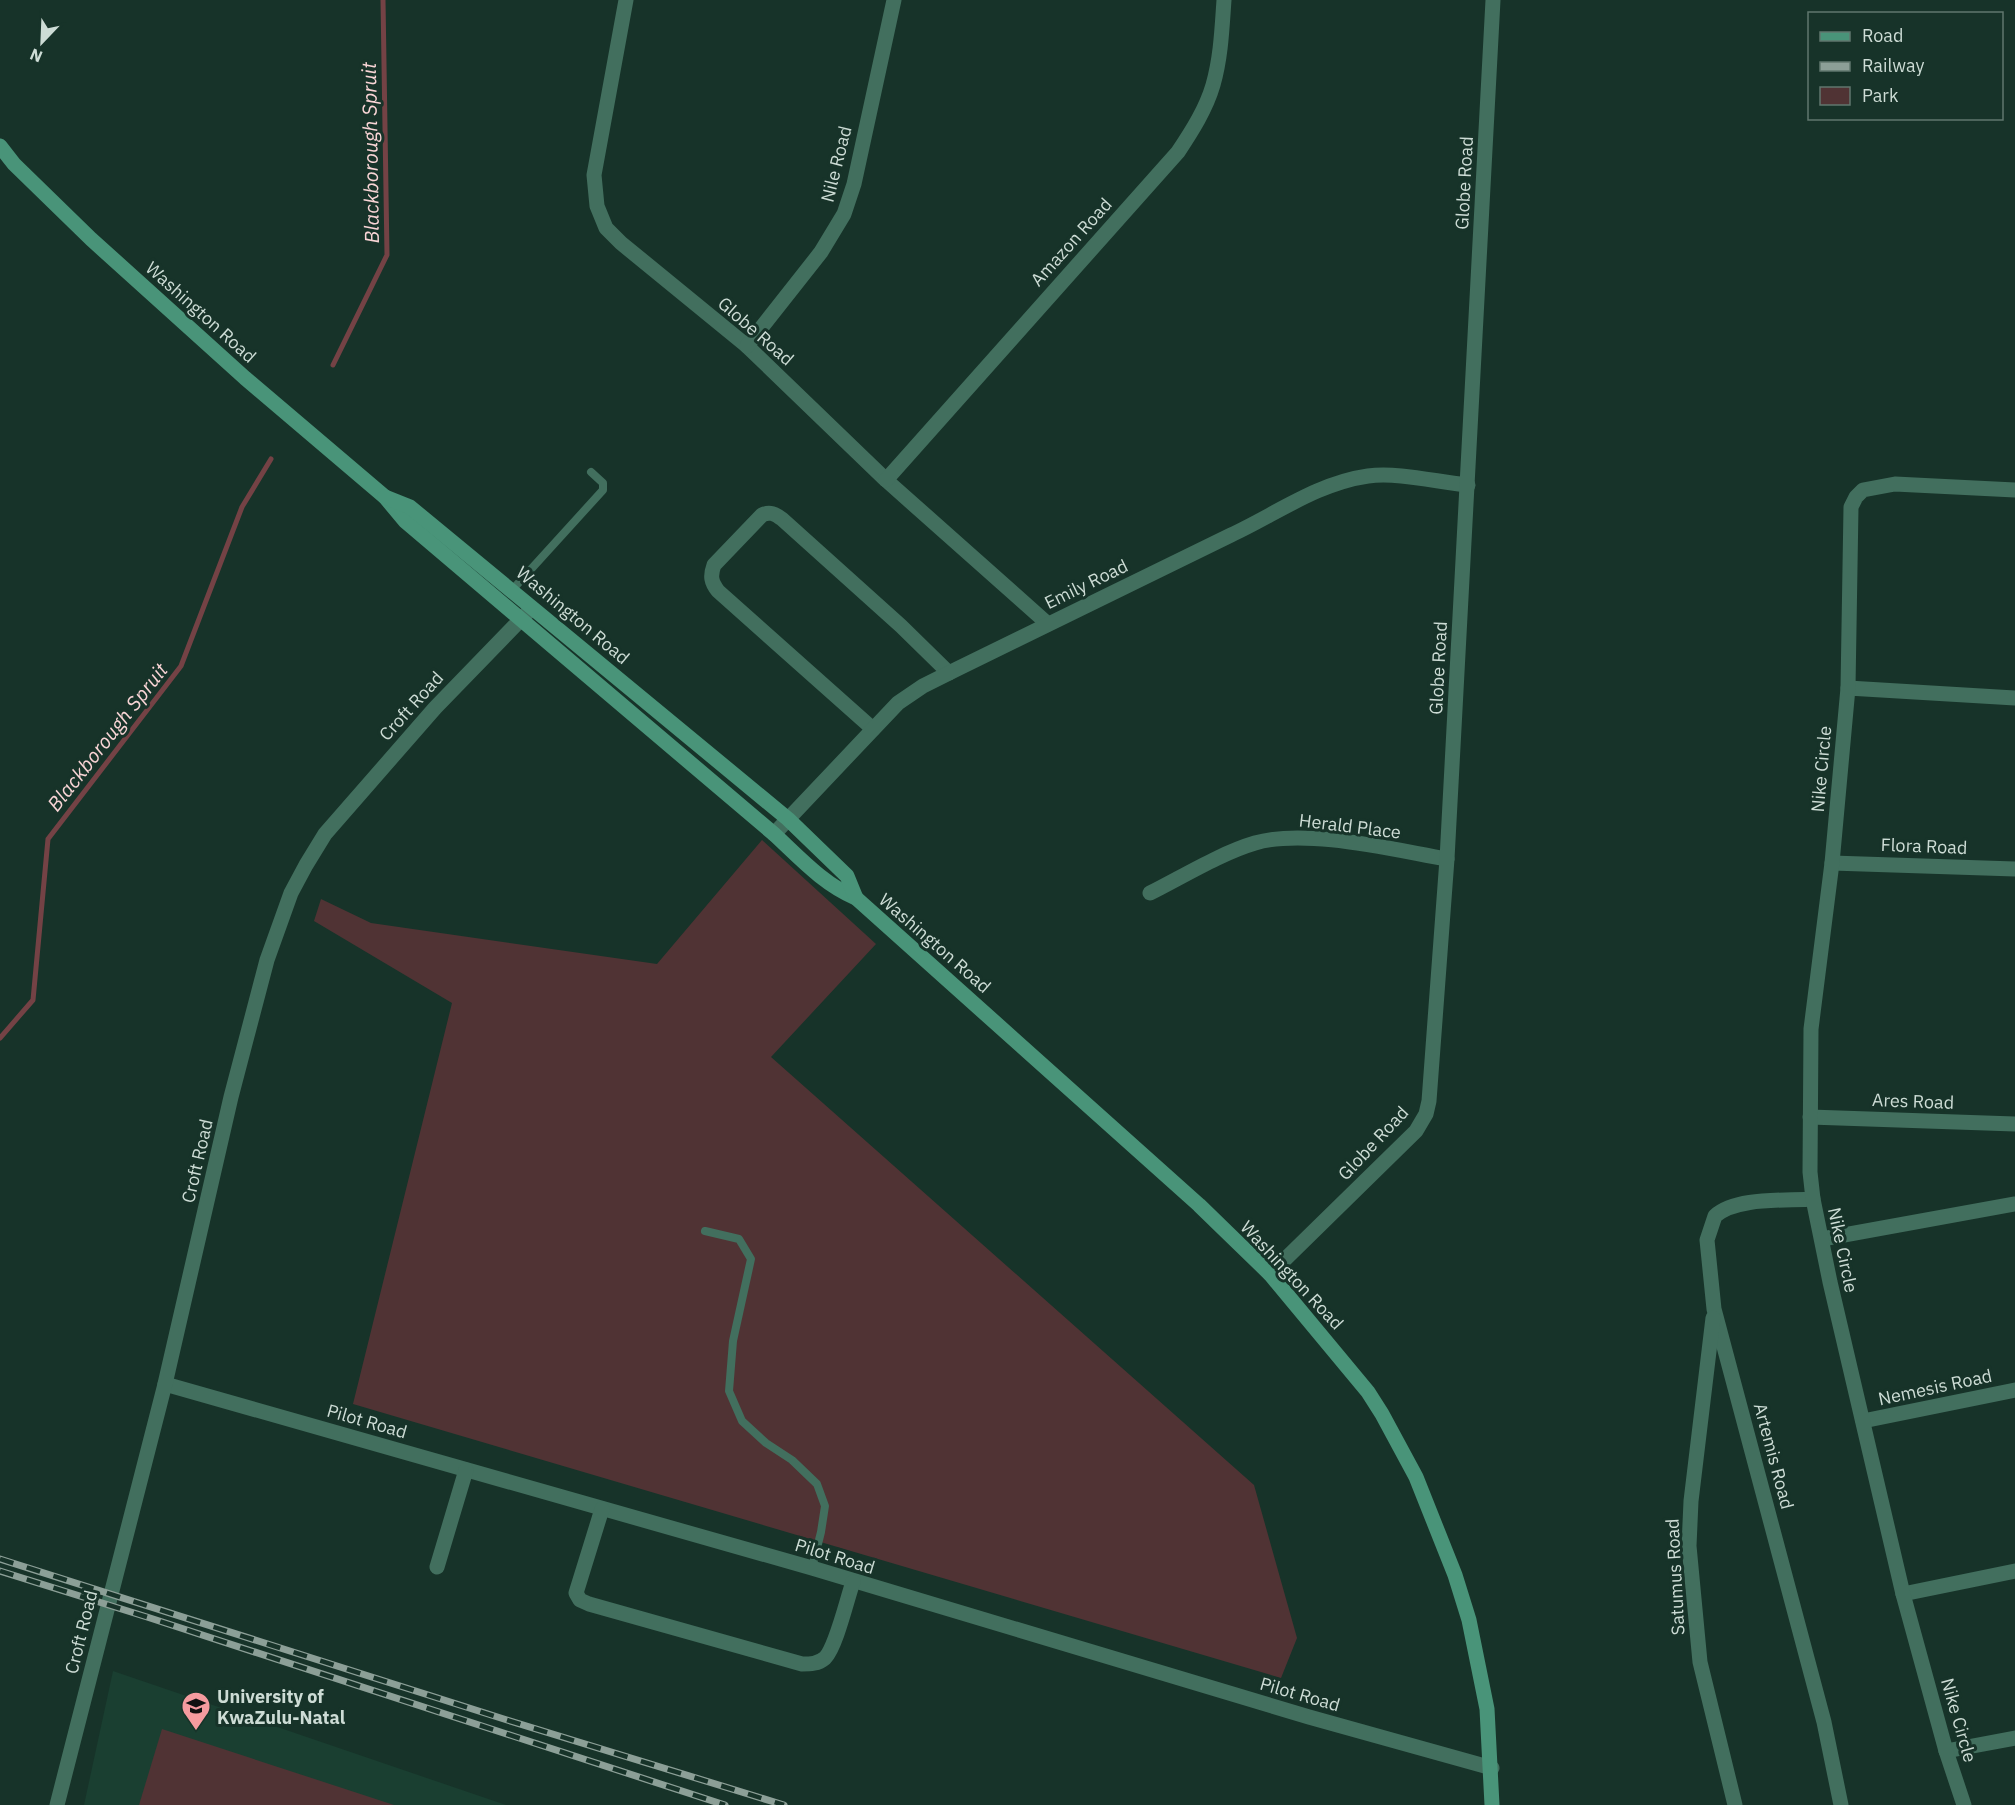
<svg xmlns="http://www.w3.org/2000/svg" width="2015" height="1805" font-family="'IBM Plex Sans',sans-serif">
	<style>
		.built { fill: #1a3f31 }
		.green { fill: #503334 }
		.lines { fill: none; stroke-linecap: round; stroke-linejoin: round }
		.stream { stroke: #744245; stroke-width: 5 }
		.lane { stroke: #426f5e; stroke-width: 8 }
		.street { stroke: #426f5e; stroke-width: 15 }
		.secondary { stroke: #499479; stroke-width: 15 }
		.rail-casing { stroke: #8c9f97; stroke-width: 7 }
		.rail { stroke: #173329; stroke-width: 4.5; stroke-dasharray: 14; stroke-linecap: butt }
		.labels { text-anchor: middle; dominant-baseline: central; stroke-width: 6; stroke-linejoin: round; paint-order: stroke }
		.street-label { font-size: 18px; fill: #cddcd5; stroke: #173329 }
		.poi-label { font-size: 18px; font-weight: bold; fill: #cddcd5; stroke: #173329; text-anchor: start }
		.water-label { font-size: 20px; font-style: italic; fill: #f9d5d6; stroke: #173329 }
	</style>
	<rect width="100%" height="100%" fill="#173329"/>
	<path class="built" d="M113 1671 506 1805H84Z"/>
	<g class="green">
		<path d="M762 840 876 944 771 1057 1254 1485 1297 1638 1281 1678 353 1404 452 1003 314 921 321 899 371 923 657 964Z"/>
		<path d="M162 1729 394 1805H139Z"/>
	</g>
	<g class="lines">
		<g class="stream">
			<path d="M333 365 387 255 383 0"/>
			<path d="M0 1038 33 1000 48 839 181 666 242 507 271 459"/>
		</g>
		<g class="lane">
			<path d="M513 589 603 490V483L591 472"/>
			<path d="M705 1231 739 1239 751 1259 733 1341 729 1391 742 1421 766 1443 792 1460 817 1484 825 1506 821 1532 812 1568"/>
		</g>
		<g class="street">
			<path d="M626 0 594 175 597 206 606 228 621 243 747 346 886 480 1048 624"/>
			<path d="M747 346 821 252 844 214 854 184 894 0"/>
			<path d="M886 480 1178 152C1192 131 1206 109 1213 85 1221 57 1222 28 1224 0"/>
			<path d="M1848 688 2015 698"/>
			<path d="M873 729 718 591C711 582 710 576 714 565L762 515C770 511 775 514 782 519L901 626 949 673"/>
			<path d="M774 834 898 703 923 686 957 669C1048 624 1140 580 1231 535 1276 514 1318 483 1368 476 1398 472 1437 482 1468 485"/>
			<path d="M1832 863 2015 869"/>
			<path d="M1150 893C1182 877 1221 853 1255 843 1306 828 1394 850 1447 859"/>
			<path d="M1810 1117 2015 1124"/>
			<path d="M1813 1199C1784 1201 1736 1197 1715 1216L1707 1240 1714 1309 1824 1722 1841 1805"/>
			<path d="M1822 1239 2015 1204"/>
			<path d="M1270 1274 1416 1131 1426 1114 1429 1101 1447 859 1493 0"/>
			<path d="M1713 1318 1691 1501 1689 1546 1700 1662 1735 1805"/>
			<path d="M165 1384 812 1568 1309 1717 1492 1768"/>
			<path d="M1863 1421 2015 1390"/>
			<path d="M602 1509 576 1593 580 1600 589 1604 802 1664C810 1664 818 1664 825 1658 836 1647 847 1599 853 1582"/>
			<path d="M437 1567 466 1470"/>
			<path d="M1903 1594 2015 1571"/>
			<path d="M1946 1751 2015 1738"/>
			<path d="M57 1805 165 1384 231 1097 267 960 291 893 306 865 325 834 435 708 529 611"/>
			<path d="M1964 1805 1946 1751 1903 1594 1830 1282 1813 1199 1810 1172 1811 1029 1832 863 1848 688 1851 507 1856 497 1863 490 1895 484 2015 490"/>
		</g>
		<g class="secondary">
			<path d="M0 146 14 164 91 239 245 378 385 497 405 521 774 834C800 858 823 884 856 898L1199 1205 1270 1274 1368 1392 1382 1414 1416 1477 1455 1575 1469 1620 1487 1709 1492 1805"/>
			<path d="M385 497 410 507 788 819 847 876 856 898"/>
		</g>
		<g class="rail-casing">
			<g id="rail">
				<path d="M0 1559 507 1720 784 1805"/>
				<path d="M0 1571 147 1617 725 1805"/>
			</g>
		</g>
		<use href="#rail" class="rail"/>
	</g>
	<defs>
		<g id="university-pin" transform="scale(1.5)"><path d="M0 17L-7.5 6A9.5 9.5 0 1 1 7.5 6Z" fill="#f59b9f" stroke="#173329"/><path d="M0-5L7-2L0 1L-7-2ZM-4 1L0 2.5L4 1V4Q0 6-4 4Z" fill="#111"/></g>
	</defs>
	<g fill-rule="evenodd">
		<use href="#university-pin" x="196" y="1706"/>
	</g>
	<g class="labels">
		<g class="street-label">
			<text transform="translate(836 164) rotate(-76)">Nile Road</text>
			<text transform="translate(1464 183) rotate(-87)">Globe Road</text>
			<text transform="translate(1071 242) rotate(-48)">Amazon Road</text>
			<text transform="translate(201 312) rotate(42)">Washington Road</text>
			<text transform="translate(756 331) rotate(41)">Globe Road</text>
			<text transform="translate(1086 584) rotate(-26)">Emily Road</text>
			<text transform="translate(573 615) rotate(40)">Washington Road</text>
			<text transform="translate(1438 668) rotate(-87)">Globe Road</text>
			<text transform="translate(411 706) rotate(-48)">Croft Road</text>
			<text transform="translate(1821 769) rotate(-85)">Nike Circle</text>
			<text transform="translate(1350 826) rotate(7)">Herald Place</text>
			<text transform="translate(1924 846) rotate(2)">Flora Road</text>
			<text transform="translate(935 943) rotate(41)">Washington Road</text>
			<text transform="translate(1913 1101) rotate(2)">Ares Road</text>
			<text transform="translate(1373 1143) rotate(-47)">Globe Road</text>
			<text transform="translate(197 1161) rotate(-77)">Croft Road</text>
			<text transform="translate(1843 1250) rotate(78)">Nike Circle</text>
			<text transform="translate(1292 1275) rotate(47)">Washington Road</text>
			<text transform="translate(1935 1387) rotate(-12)">Nemesis Road</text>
			<text transform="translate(367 1421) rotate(16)">Pilot Road</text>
			<text transform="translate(1774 1456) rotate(75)">Artemis Road</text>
			<text transform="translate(835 1556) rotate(17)">Pilot Road</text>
			<text transform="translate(1675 1577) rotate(-93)">Satumus Road</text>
			<text transform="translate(81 1632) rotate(-76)">Croft Road</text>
			<text transform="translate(1300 1694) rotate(16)">Pilot Road</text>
			<text transform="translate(1959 1720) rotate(74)">Nike Circle</text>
		</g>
		<g class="poi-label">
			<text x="217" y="1696">University of<tspan x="217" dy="21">KwaZulu-Natal</tspan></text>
		</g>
		<g class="water-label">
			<text transform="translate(370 153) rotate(-91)">Blackborough Spruit</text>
			<text transform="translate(107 737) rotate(-52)">Blackborough Spruit</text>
		</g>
	</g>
	<rect x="1808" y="12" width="195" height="108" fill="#173329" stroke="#60776e" stroke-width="1.5"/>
	<rect x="1820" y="32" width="30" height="9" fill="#499479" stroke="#60776e" stroke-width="1.5"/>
	<text x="1862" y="42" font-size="18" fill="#cddcd5">Road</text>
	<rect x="1820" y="62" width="30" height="9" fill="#8c9f97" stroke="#60776e" stroke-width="1.5"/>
	<text x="1862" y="72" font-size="18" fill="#cddcd5">Railway</text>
	<rect x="1820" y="87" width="30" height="18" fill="#503334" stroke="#60776e" stroke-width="1.5"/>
	<text x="1862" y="102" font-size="18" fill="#cddcd5">Park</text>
	<g transform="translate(42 42) rotate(203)" stroke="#173329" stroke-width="4.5" paint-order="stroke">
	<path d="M0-4.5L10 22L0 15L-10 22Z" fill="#cddcd5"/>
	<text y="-9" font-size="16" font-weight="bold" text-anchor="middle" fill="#cddcd5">N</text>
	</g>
</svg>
